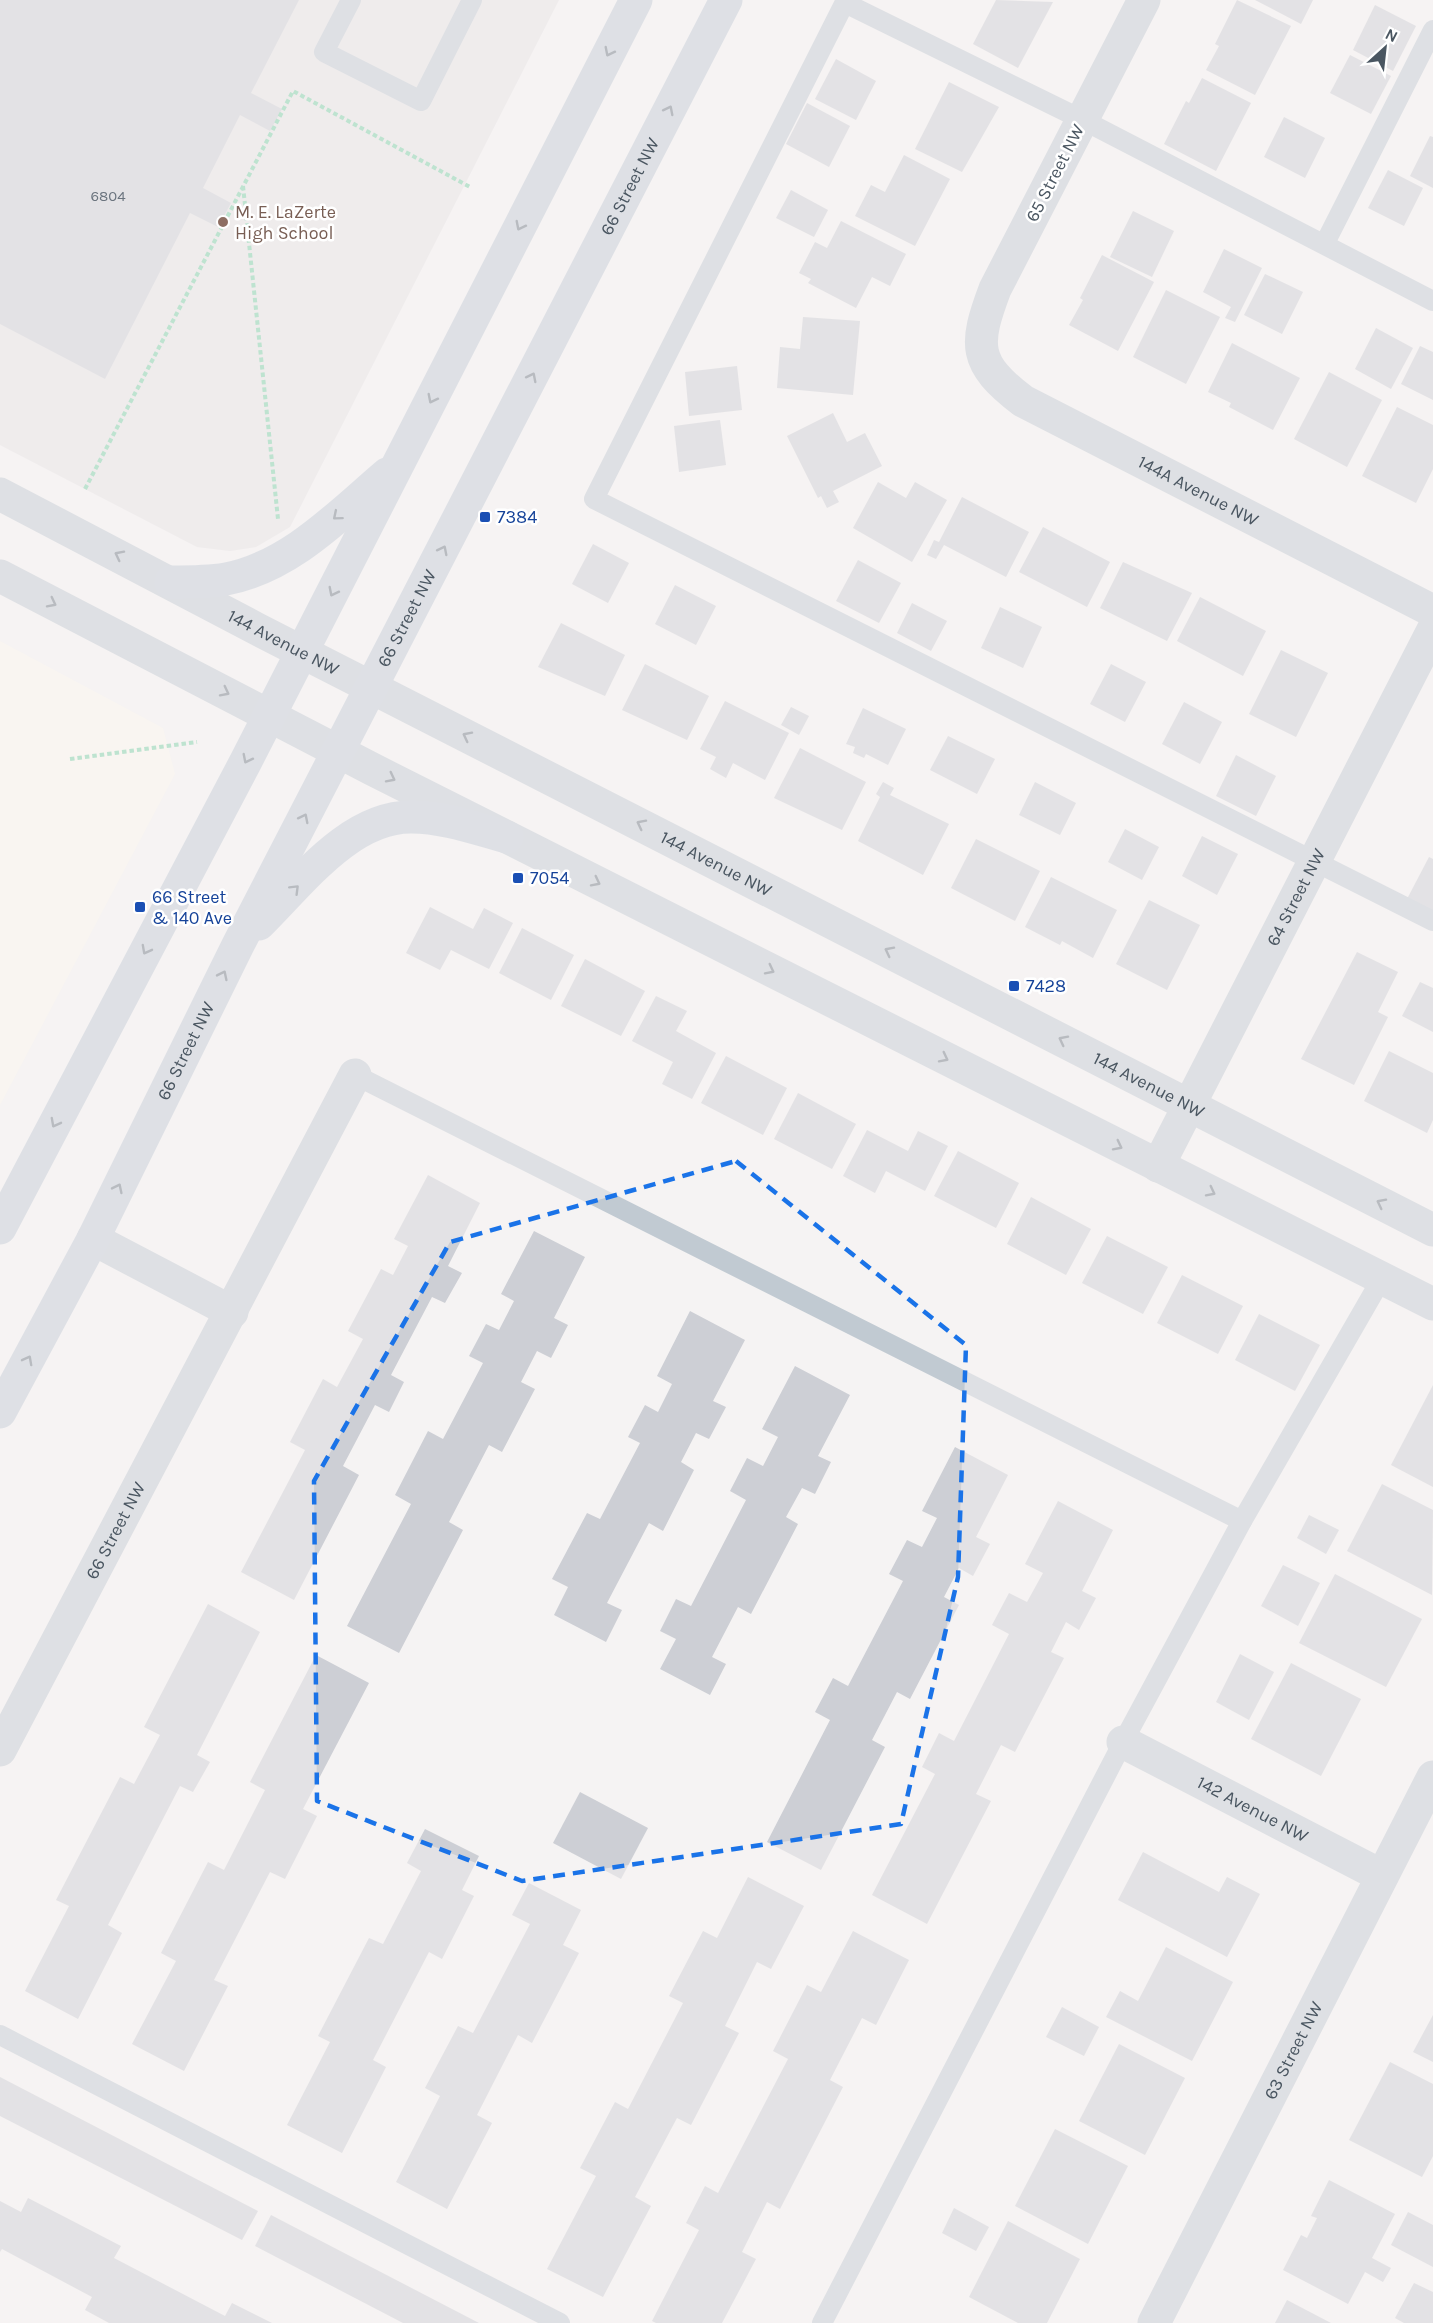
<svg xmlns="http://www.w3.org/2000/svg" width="1433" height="2323" font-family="Karla,sans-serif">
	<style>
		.commercial { fill: #fdf9ef }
		.education { fill: #e6e4e5 }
		.building { fill: #cdcfd5 }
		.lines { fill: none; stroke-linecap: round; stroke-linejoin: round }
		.path { stroke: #7ad0a6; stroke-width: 4; stroke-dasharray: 4.5 3; stroke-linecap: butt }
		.service { stroke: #c1cad2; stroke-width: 20 }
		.minor { stroke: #c1cad2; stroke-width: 33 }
		.tertiary { stroke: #c1cad2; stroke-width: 33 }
		.secondary { stroke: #c1cbd6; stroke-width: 33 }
		.oneway { stroke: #6e7984 }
		.oneway2 { stroke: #6e7983 }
		.marked { fill: none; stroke: #1a73e8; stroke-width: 4.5; stroke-dasharray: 12 8; stroke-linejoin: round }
		.education-dot { fill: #8d6e63; stroke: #fff; stroke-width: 2 }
		.transit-dot { fill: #1a4fb4; stroke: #fff; stroke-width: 2 }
		.labels { text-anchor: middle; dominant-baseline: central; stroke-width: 5; stroke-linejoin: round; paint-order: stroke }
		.number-label { font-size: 15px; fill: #6b747e }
		.street-label { font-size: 18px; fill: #4a5661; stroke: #fff }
		.education-label { font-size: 18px; fill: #785e54; stroke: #fff; text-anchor: start }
		.transit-label { font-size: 18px; fill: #164399; stroke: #fff; text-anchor: start }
	</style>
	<rect width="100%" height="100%" fill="#f5f3f3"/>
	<path class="commercial" d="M0 641 163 728 175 774 0 1105Z"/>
	<path class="education" d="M0 0H559L290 527 256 547 230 551 197 547 0 445Z"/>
	<g class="building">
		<path d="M0 0H299L251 93 282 109 270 131 240 115 203 188 231 203 218 227 190 213 105 379 0 324Z"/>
		<path d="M996 0 1053 2 1018 68 973 44Z"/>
		<path d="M1237 0 1291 26 1255 95 1206 70 1219 46 1215 44Z"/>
		<path d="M1255 0H1313L1301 24Z"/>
		<path d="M1375 5 1416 26 1393 71 1353 50Z"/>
		<path d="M1350 55 1391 76 1371 114 1330 93Z"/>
		<path d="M836 59 876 81 856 120 815 99Z"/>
		<path d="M1202 78 1251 103 1216 171 1164 144 1186 101 1189 103Z"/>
		<path d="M949 82 999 107 962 172 915 149Z"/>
		<path d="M807 103 850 126 829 167 786 144Z"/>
		<path d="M1284 117 1325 138 1305 178 1264 157Z"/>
		<path d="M1430 136 1433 137V188L1410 176Z"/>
		<path d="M904 155 950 179 915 246 855 216 871 185 885 192Z"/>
		<path d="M1388 170 1423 188 1404 226 1368 208Z"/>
		<path d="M791 190 828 210 814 237 776 218Z"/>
		<path d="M1133 211 1174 231 1152 277 1110 257Z"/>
		<path d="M841 221 906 254 890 286 872 277 856 308 808 283 811 279 799 273 815 242 827 248Z"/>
		<path d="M1224 249 1262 268 1235 322 1225 318 1231 307 1203 292Z"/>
		<path d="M1102 255 1154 282 1118 351 1069 325 1083 300 1080 298Z"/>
		<path d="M1265 274 1303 292 1282 334 1244 315Z"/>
		<path d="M1166 290 1220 317 1186 384 1133 357Z"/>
		<path d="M803 317 860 321 853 395 777 388 780 347 800 349Z"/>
		<path d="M1376 328 1413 348 1391 389 1355 369Z"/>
		<path d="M1232 343 1300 378 1273 430 1229 407 1231 403 1208 392Z"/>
		<path d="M1420 346 1433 352V400L1401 384Z"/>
		<path d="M737 366 742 410 689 416 685 372Z"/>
		<path d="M1329 372 1382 400 1347 467 1294 439Z"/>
		<path d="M1397 407 1433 425V469L1416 503 1362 476Z"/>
		<path d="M833 413 847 442 865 433 882 466 833 491 839 502 827 508 821 496 818 498 787 436Z"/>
		<path d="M720 420 726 465 679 472 674 426Z"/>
		<path d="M878 482 906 498 915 482 947 500 912 562 853 528Z"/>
		<path d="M962 497 1029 532 1006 577 944 545 936 559 927 555 934 540 939 542Z"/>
		<path d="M1043 527 1110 562 1087 607 1019 572Z"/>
		<path d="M593 544 629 563 608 603 572 584Z"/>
		<path d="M858 560 901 583 879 623 836 601Z"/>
		<path d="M1123 562 1192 593 1167 641 1100 608Z"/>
		<path d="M675 585 716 606 696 645 655 624Z"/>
		<path d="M1200 597 1266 631 1243 676 1177 641Z"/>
		<path d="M912 603 947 621 931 651 897 633Z"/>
		<path d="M1000 607 1042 627 1023 668 981 648Z"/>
		<path d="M561 623 625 655 605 696 538 667Z"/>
		<path d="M1281 650 1328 673 1296 737 1249 714Z"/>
		<path d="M645 664 709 696 687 740 622 710Z"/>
		<path d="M1111 664 1146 682 1125 722 1090 704Z"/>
		<path d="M725 701 789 733 765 780 733 763 726 778 710 769 716 757 700 749Z"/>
		<path d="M1184 702 1222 722 1200 764 1162 744Z"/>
		<path d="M791 707 809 716 799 735 781 725Z"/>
		<path d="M863 708 906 729 888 765 866 754 864 758 853 753 855 747 846 744Z"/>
		<path d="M948 736 995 759 977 794 930 770Z"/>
		<path d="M800 748 866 782 842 830 774 798Z"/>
		<path d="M1236 755 1276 776 1256 816 1216 796Z"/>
		<path d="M883 782 894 788 890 795 949 824 923 875 858 841 880 797 876 794Z"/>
		<path d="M1035 782 1076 803 1060 835 1019 815Z"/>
		<path d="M1125 829 1159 847 1142 880 1108 862Z"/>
		<path d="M1202 836 1238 854 1217 895 1182 876Z"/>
		<path d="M976 839 1040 871 1015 921 951 888Z"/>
		<path d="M1429 857 1433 859V912L1407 899Z"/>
		<path d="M1051 877 1117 910 1093 958 1062 941 1060 945 1025 927Z"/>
		<path d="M1149 900 1200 925 1167 990 1116 964Z"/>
		<path d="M430 907 473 929 484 908 513 923 489 969 451 950 440 970 406 953Z"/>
		<path d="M522 928 574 955 551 1000 499 973Z"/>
		<path d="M1357 952 1398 972 1378 1012 1388 1017 1354 1085 1301 1059Z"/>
		<path d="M585 959 645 991 621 1036 561 1006Z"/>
		<path d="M1420 982 1433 988V1032L1402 1016Z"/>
		<path d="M656 996 687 1011 676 1031 716 1053 692 1099 662 1084 673 1062 632 1041Z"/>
		<path d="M1389 1051 1433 1073V1120L1427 1133 1364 1101Z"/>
		<path d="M726 1056 787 1088 763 1135 701 1103Z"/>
		<path d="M798 1093 856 1124 832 1169 774 1139Z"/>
		<path d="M867 1130 908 1151 918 1131 948 1146 925 1191 886 1171 875 1193 843 1176Z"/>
		<path d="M958 1151 1019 1183 996 1228 934 1196Z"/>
		<path d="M428 1175 480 1203 448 1266 462 1273 445 1303 432 1297 391 1375 404 1382 389 1412 375 1405 343 1466 359 1475 294 1600 241 1572 305 1450 290 1442 323 1379 337 1387 363 1339 348 1331 381 1269 393 1275 408 1246 394 1239Z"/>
		<path d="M1031 1197 1091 1229 1066 1275 1007 1244Z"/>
		<path d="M534 1231 585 1257 554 1318 568 1325 551 1358 537 1351 521 1382 535 1389 502 1452 489 1445 449 1522 463 1530 399 1653 347 1626 411 1504 395 1495 428 1431 443 1439 483 1363 469 1356 486 1324 499 1330 514 1301 501 1294Z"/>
		<path d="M1107 1236 1168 1267 1143 1314 1082 1283Z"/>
		<path d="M1182 1275 1243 1306 1218 1354 1157 1323Z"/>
		<path d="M690 1311 745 1340 713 1401 726 1407 709 1439 696 1433 681 1462 694 1470 663 1531 649 1523 607 1603 622 1610 606 1642 554 1615 568 1587 552 1579 587 1513 600 1519 640 1443 628 1437 645 1405 658 1412 672 1384 657 1376Z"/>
		<path d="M1259 1314 1320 1345 1295 1391 1235 1360Z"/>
		<path d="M795 1366 850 1395 818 1456 831 1462 815 1494 802 1488 786 1517 798 1524 751 1614 738 1607 712 1657 726 1664 710 1695 660 1669 676 1639 660 1631 676 1599 691 1606 746 1500 730 1491 747 1458 763 1466 778 1437 762 1429Z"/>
		<path d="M1433 1385V1487L1391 1465Z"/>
		<path d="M955 1447 1008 1475 976 1537 990 1544 973 1576 959 1568 944 1597 959 1605 910 1699 897 1692 872 1740 885 1747 821 1870 767 1842 830 1720 815 1712 833 1678 848 1686 903 1581 889 1574 907 1540 922 1547 937 1518 922 1511Z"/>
		<path d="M1382 1484 1433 1510 1432 1595 1347 1551Z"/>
		<path d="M1058 1501 1113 1530 1082 1591 1096 1598 1079 1630 1066 1622 1051 1652 1064 1658 1015 1752 1001 1745 976 1794 991 1801 927 1924 872 1895 935 1774 922 1767 939 1733 954 1741 1009 1634 992 1625 1009 1593 1027 1602 1043 1573 1025 1564Z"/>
		<path d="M1309 1515 1339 1530 1326 1554 1297 1538Z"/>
		<path d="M1283 1565 1320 1583 1298 1626 1261 1606Z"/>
		<path d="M1335 1574 1422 1619 1386 1687 1299 1643Z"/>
		<path d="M208 1604 260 1632 197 1755 210 1762 193 1792 180 1786 108 1925 122 1933 78 2019 25 1991 69 1906 56 1900 120 1777 134 1784 160 1735 144 1727Z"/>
		<path d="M1240 1654 1274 1672 1249 1720 1216 1702Z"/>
		<path d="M316 1655 369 1683 303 1809 317 1816 285 1879 270 1872 214 1980 228 1986 184 2071 132 2044 176 1961 161 1953 208 1862 224 1870 265 1790 250 1782Z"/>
		<path d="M1291 1663 1361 1699 1321 1776 1251 1739Z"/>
		<path d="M580 1792 648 1828 621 1879 553 1843Z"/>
		<path d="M425 1829 479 1856 462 1890 474 1896 442 1959 429 1952 373 2060 386 2067 342 2153 287 2125 330 2042 318 2036 369 1938 383 1944 421 1871 407 1863Z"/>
		<path d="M1143 1852 1219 1892 1227 1877 1260 1894 1227 1957 1118 1900Z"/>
		<path d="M748 1877 804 1906 771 1969 757 1962 725 2026 739 2033 691 2125 677 2118 635 2197 651 2206 603 2297 547 2269 596 2176 580 2168 615 2102 628 2109 683 2003 669 1996 703 1931 717 1938Z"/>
		<path d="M529 1883 581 1910 563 1945 579 1953 532 2043 518 2035 477 2115 492 2123 447 2209 396 2182 440 2096 425 2088 458 2026 473 2033 530 1924 512 1915Z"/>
		<path d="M853 1931 909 1960 876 2025 862 2018 830 2080 843 2087 780 2209 767 2202 742 2252 756 2259 722 2323H656L652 2321 699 2230 686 2223 705 2186 718 2193 788 2059 773 2051 807 1985 821 1992Z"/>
		<path d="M1166 1947 1233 1982 1192 2061 1106 2017 1120 1991 1138 2001Z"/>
		<path d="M1062 2007 1099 2027 1084 2056 1046 2037Z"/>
		<path d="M1433 2015V2062L1413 2052Z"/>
		<path d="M1119 2044 1185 2078 1145 2155 1079 2121Z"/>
		<path d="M1390 2062 1433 2084V2156L1422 2177 1349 2140Z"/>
		<path d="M0 2077 258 2211 242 2240 0 2116Z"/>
		<path d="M1055 2129 1128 2166 1088 2244 1015 2206Z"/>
		<path d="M1329 2180 1395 2214 1372 2258 1391 2268 1383 2282 1365 2272 1348 2304 1283 2270 1301 2235 1307 2238 1317 2218 1311 2216Z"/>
		<path d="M28 2198 121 2246 114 2258 225 2316 232 2303 272 2323H109L85 2310 92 2297 2 2249 0 2252V2201L21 2212Z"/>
		<path d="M954 2208 989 2227 976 2251 942 2233Z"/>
		<path d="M1408 2212 1433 2225V2267L1391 2245Z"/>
		<path d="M271 2215 479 2323H403L255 2246Z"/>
		<path d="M1008 2221 1080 2259 1047 2323H1018L969 2297Z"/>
		<path d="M1414 2283 1433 2292V2323H1404L1395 2318Z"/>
		<path d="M1287 2300 1331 2323H1275Z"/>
	</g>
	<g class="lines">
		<g class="path">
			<path d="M243 186 278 519"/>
			<path d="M85 489 293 91 470 187"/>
			<path d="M70 759 197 742"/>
		</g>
		<g class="service">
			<path d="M351 0 324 52 421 101 472 0"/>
			<path d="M846 0 594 499 1433 921"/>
			<path d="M845 3 1083 120 1433 301"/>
			<path d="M1325 243 1433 30"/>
			<path d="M355 1075 1242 1521"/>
			<path d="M0 2035 560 2323"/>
			<path d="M822 2323 1123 1742 1242 1521 1382 1278"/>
		</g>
		<g class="minor">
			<path id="s1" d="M1144 0 995 289C974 345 973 363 1023 401L1433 611"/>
			<path id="s2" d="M1158 1166 1433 630"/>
			<path d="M93 1239 232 1312"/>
			<path id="s3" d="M1123 1742 1382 1876"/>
			<path id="s4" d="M0 1750 355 1075"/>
		</g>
		<g class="tertiary">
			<path id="s5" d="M0 494 257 629 1433 1230"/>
			<path d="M0 576 372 769 1433 1304"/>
			<path id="s6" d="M1154 2323 1433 1777"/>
		</g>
		<g class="secondary">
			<path d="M171 582C190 582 208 582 226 579 290 567 340 514 387 474"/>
			<path d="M259 924C300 884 349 816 412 817 443 817 477 829 507 837"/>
			<path d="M0 1228 246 761 636 0"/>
			<path id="s7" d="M0 1412 93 1239 238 945 726 0"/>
		</g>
	</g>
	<defs><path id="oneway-chevron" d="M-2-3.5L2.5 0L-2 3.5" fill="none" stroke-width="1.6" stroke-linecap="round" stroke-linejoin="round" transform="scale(1.5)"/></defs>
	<g class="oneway">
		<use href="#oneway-chevron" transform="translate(609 52) rotate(117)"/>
		<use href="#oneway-chevron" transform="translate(669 110) rotate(-63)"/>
		<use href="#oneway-chevron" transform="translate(520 226) rotate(117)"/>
		<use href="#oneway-chevron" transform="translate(532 377) rotate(-63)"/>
		<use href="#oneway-chevron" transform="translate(432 399) rotate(117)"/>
		<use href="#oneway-chevron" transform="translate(337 516) rotate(140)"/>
		<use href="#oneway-chevron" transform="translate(443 550) rotate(-63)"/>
		<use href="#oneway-chevron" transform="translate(333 592) rotate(117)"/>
		<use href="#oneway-chevron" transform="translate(247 759) rotate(117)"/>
		<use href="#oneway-chevron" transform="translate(304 818) rotate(-63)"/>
		<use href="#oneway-chevron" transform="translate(295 889) rotate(-45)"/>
		<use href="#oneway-chevron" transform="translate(146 950) rotate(118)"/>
		<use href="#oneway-chevron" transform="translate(223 975) rotate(-64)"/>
		<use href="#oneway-chevron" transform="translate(55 1123) rotate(118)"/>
		<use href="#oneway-chevron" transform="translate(118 1188) rotate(-64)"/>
		<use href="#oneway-chevron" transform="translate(28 1360) rotate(-62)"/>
	</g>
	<g class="oneway2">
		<use href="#oneway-chevron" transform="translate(119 555) rotate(-153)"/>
		<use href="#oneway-chevron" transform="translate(52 603) rotate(27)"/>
		<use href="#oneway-chevron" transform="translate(225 692) rotate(27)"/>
		<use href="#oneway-chevron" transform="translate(467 736) rotate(-153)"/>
		<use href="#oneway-chevron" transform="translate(391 778) rotate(27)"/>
		<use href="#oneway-chevron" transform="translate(641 824) rotate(-153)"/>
		<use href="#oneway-chevron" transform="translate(596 882) rotate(27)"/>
		<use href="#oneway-chevron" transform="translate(889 951) rotate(-153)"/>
		<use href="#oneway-chevron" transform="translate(770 970) rotate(27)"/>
		<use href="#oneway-chevron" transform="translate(1063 1040) rotate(-153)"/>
		<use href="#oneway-chevron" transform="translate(944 1058) rotate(27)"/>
		<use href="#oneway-chevron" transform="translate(1118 1146) rotate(27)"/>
		<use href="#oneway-chevron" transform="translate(1211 1192) rotate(27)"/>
		<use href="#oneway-chevron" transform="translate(1381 1203) rotate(-153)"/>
	</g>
	<path d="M0 0H1433V2323H0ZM736 1161 966 1345 958 1577 901 1824 522 1881 317 1801 314 1481 450 1242Z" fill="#f5f3f3" fill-opacity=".55" fill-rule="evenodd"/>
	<path class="marked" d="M736 1161 966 1345 958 1577 901 1824 522 1881 317 1801 314 1481 450 1242Z"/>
	<circle class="education-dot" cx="223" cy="222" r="6"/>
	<g class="transit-dot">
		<rect x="479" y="511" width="12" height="12" rx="3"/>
		<rect x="512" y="872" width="12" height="12" rx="3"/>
		<rect x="134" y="901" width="12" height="12" rx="3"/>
		<rect x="1008" y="980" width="12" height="12" rx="3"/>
	</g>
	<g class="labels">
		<g class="number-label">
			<text x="108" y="196">6804</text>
		</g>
		<g class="street-label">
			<text transform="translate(1055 173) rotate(-63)">65 Street NW</text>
			<text stroke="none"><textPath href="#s7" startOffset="1378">66 Street NW</textPath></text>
			<text stroke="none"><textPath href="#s1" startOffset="652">144A Avenue NW</textPath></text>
			<text stroke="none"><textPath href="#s7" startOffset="892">66 Street NW</textPath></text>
			<text stroke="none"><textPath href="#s5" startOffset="320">144 Avenue NW</textPath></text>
			<text stroke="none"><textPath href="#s5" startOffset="806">144 Avenue NW</textPath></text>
			<text stroke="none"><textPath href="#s2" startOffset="302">64 Street NW</textPath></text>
			<text stroke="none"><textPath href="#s7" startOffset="406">66 Street NW</textPath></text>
			<text stroke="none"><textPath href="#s5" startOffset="1292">144 Avenue NW</textPath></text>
			<text stroke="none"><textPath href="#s4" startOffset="248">66 Street NW</textPath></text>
			<text stroke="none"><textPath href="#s3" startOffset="146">142 Avenue NW</textPath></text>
			<text stroke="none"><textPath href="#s6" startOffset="306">63 Street NW</textPath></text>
		</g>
		<g class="education-label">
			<text x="235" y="212">M. E. LaZerte<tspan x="235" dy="21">High School</tspan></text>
		</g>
		<g class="transit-label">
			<text x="497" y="517">7384</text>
			<text x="530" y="878">7054</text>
			<text x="152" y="897">66 Street<tspan x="152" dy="21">&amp; 140 Ave</tspan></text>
			<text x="1026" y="986">7428</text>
		</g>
	</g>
	<g transform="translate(1385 48) rotate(27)" stroke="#ffffff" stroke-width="4.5" paint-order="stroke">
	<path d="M0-4.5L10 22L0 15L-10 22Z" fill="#4a5661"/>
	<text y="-9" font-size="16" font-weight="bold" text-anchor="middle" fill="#4a5661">N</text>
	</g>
</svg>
